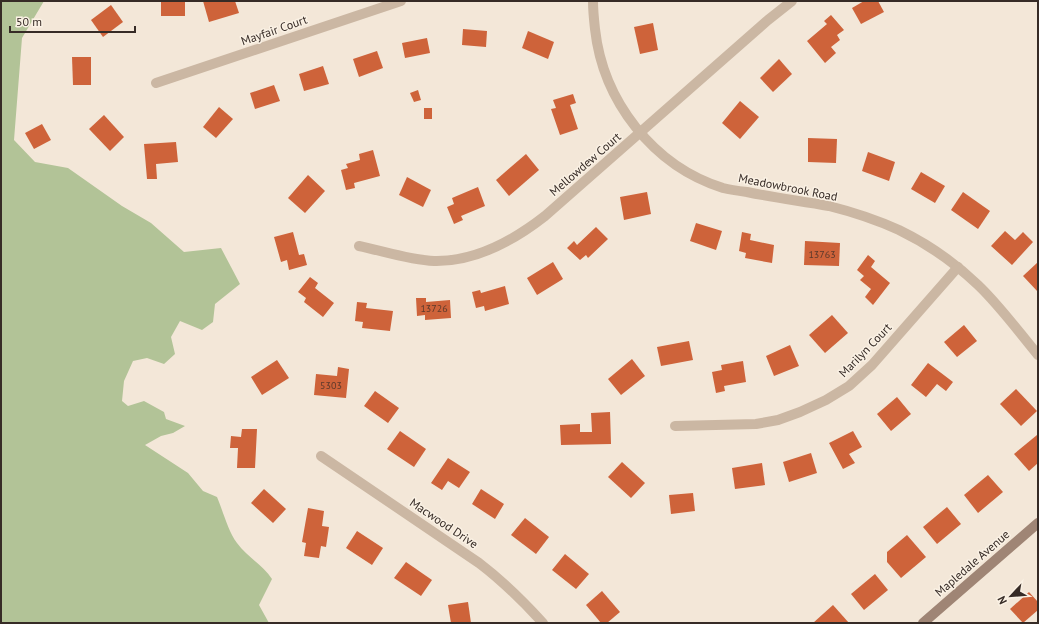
<svg xmlns="http://www.w3.org/2000/svg" width="1039" height="624" font-family="'PT Sans',sans-serif">
	<style>
		.green { fill: #b2c397 }
		.building { fill: #ce633a }
		.lines { fill: none; stroke-linecap: round; stroke-linejoin: round }
		.street { stroke: #cbb7a3; stroke-width: 10 }
		.secondary { stroke: #9f8575; stroke-width: 10 }
		.labels { text-anchor: middle; dominant-baseline: central; stroke-width: 3; stroke-linejoin: round; paint-order: stroke }
		.number-label { font-size: 10px; fill: #5c392b }
		.street-label { font-size: 12px; fill: #362b26; stroke: #faf1e4 }
	</style>
	<rect width="100%" height="100%" fill="#f3e7d8"/>
	<path class="green" d="M1 1H44L22 38 14 140 35 162 68 168 122 206 151 223 184 252 221 248 240 284 215 304 213 322 202 330 180 321 171 337 175 354 164 364 147 358 133 361 124 381 122 401 128 406 144 401 164 412 166 419 185 426 173 433 161 436 145 445 188 473 203 491 217 497C223 511 228 531 237 543 247 557 263 565 272 579L259 605 269 623H1Z"/>
	<g class="building">
		<rect x="161" y="1" width="24" height="15"/>
		<path d="M203 1H235L239 13 209 22Z"/>
		<path d="M864 1H878L884 12 861 24 852 8Z"/>
		<path d="M111 5 123 22 103 37 91 20Z"/>
		<path d="M831 15 844 30 837 35 840 40 831 47 836 53 825 63 807 41 827 24 824 21Z"/>
		<path d="M653 23 658 50 640 54 634 27Z"/>
		<path d="M463 29 487 31 486 47 462 45Z"/>
		<path d="M528 31 554 42 548 59 522 48Z"/>
		<path d="M427 38 430 53 405 58 402 43Z"/>
		<path d="M377 51 383 68 359 77 353 59Z"/>
		<path d="M72 57H91V85H73Z"/>
		<path d="M779 59 792 74 773 92 760 78Z"/>
		<path d="M323 66 329 84 304 91 299 74Z"/>
		<path d="M274 85 280 101 255 109 250 93Z"/>
		<path d="M418 90 421 100 414 102 410 93Z"/>
		<path d="M573 94 576 103 570 105 578 129 560 135 551 109 556 108 553 100Z"/>
		<path d="M740 101 759 117 740 139 722 123Z"/>
		<path d="M219 107 233 119 216 138 203 127Z"/>
		<rect x="424" y="108" width="8" height="11"/>
		<path d="M104 115 124 137 110 151 89 129Z"/>
		<path d="M42 124 51 140 34 149 25 133Z"/>
		<path d="M808 138 837 139 836 163 808 162Z"/>
		<path d="M176 142 178 162 156 164 157 179H147L144 144Z"/>
		<path d="M373 150 380 176 354 183 355 188 346 190 341 170 348 168 346 164 360 160 359 154Z"/>
		<path d="M868 152 895 162 889 181 862 171Z"/>
		<path d="M526 154 539 170 509 196 496 180Z"/>
		<path d="M921 172 945 186 935 203 911 189Z"/>
		<path d="M308 175 325 191 305 213 288 198Z"/>
		<path d="M407 177 431 190 423 207 399 195Z"/>
		<path d="M478 187 485 206 461 216 463 220 454 224 447 207 454 204 452 198Z"/>
		<path d="M647 192 651 214 624 220 620 197Z"/>
		<path d="M963 192 990 211 978 229 951 210Z"/>
		<path d="M696 223 722 231 716 250 690 241Z"/>
		<path d="M596 227 608 239 588 258 586 255 580 260 567 248 574 241 577 245Z"/>
		<path d="M1005 231 1015 240 1023 232 1033 242 1012 265 991 246Z"/>
		<path d="M293 232 299 255 304 254 307 265 289 270 287 260 281 262 274 237Z"/>
		<path d="M742 232 751 234 750 240 774 245 772 263 745 258 746 253 739 251Z"/>
		<path d="M805 241 840 243 839 266 804 265Z"/>
		<path d="M868 255 875 261 871 267 890 283 873 305 865 297 871 289 860 280 864 276 857 270Z"/>
		<path d="M553 262 563 279 537 295 527 278Z"/>
		<path d="M1038 262V292L1023 276Z"/>
		<path d="M310 277 318 283 315 288 334 303 323 317 304 302 306 298 298 292Z"/>
		<path d="M505 286 509 304 485 311 484 306 476 308 472 292 480 290 481 293Z"/>
		<path d="M416 298H426V302L450 300 451 318 425 320V315L417 316Z"/>
		<path d="M357 302 367 303 366 308 393 311 390 331 362 328 363 322 355 321Z"/>
		<path d="M832 315 848 333 825 353 809 335Z"/>
		<path d="M964 325 977 341 957 357 944 342Z"/>
		<path d="M689 341 693 360 661 366 657 347Z"/>
		<path d="M790 345 799 366 774 376 766 356Z"/>
		<path d="M632 359 645 376 621 395 608 379Z"/>
		<path d="M277 360 289 378 262 395 251 377Z"/>
		<path d="M743 361 746 382 724 386 725 391 716 393 712 372 722 370 721 365Z"/>
		<path d="M928 363 953 382 946 391 937 384 926 397 911 385Z"/>
		<path d="M338 367 349 369 346 398 314 395 316 374 337 376Z"/>
		<path d="M1016 389 1037 411 1021 426 1000 404Z"/>
		<path d="M375 391 399 408 388 423 364 406Z"/>
		<path d="M897 397 911 414 891 431 877 414Z"/>
		<path d="M610 412 611 444 561 445 560 425 580 424V432H592L591 413Z"/>
		<path d="M242 429H257L255 468H237L238 448H230L231 436 241 437Z"/>
		<path d="M400 431 426 449 414 467 387 449Z"/>
		<path d="M853 431 862 447 849 454 855 463 843 469 829 443Z"/>
		<path d="M1037 435 1038 436V463L1029 471 1014 454Z"/>
		<path d="M811 453 817 473 789 482 783 462Z"/>
		<path d="M448 458 470 472 459 488 448 481 442 490 431 483Z"/>
		<path d="M622 462 645 483 631 498 608 477Z"/>
		<path d="M762 463 765 485 735 489 732 468Z"/>
		<path d="M988 475 1003 492 978 513 964 495Z"/>
		<path d="M264 489 286 509 273 523 251 503Z"/>
		<path d="M481 489 504 504 495 519 472 504Z"/>
		<path d="M693 493 695 511 671 514 669 495Z"/>
		<path d="M947 507 961 524 937 544 923 527Z"/>
		<path d="M308 508 324 511 322 526 329 527 326 547 321 546 319 558 304 556 306 543 302 542Z"/>
		<path d="M525 518 549 537 536 554 511 535Z"/>
		<path d="M357 531 383 548 372 565 346 548Z"/>
		<path d="M907 535 926 557 901 578 887 562V552Z"/>
		<path d="M565 554 589 574 576 589 552 570Z"/>
		<path d="M406 562 432 580 421 596 394 578Z"/>
		<path d="M875 574 888 590 864 610 851 594Z"/>
		<path d="M602 591 620 612 607 623H601L586 605Z"/>
		<path d="M1029 592 1038 602V610L1023 623 1010 609Z"/>
		<path d="M468 602 471 623H451L448 605Z"/>
		<path d="M833 605 849 623H813Z"/>
	</g>
	<g class="lines">
		<g class="street">
			<path d="M593 1C593 10 594 20 595 29 603 101 653 166 723 188 731 190 739 191 747 192 775 198 802 201 829 206 853 212 877 220 899 230 928 244 955 263 978 285 1000 306 1018 331 1038 355"/>
			<path d="M156 83 401 1"/>
			<path d="M359 246C383 251 409 260 434 261 475 262 513 241 545 216L768 20 792 1"/>
			<path d="M675 426 756 424 778 420 800 412 826 400 849 386 872 365 958 267"/>
			<path d="M321 456 479 563C504 582 522 600 543 623"/>
		</g>
		<path class="secondary" d="M923 623 1038 523"/>
	</g>
	<g class="labels">
		<g class="number-label">
			<text x="822" y="254">13763</text>
			<text x="434" y="308">13726</text>
			<text x="331" y="385">5303</text>
		</g>
		<g class="street-label">
			<text transform="translate(274 30) rotate(-19)">Mayfair Court</text>
			<text transform="translate(585 164) rotate(-41)">Mellowdew Court</text>
			<text transform="translate(788 187) rotate(11)">Meadowbrook Road</text>
			<text transform="translate(865 350) rotate(-46)">Marilyn Court</text>
			<text transform="translate(444 523) rotate(34)">Macwood Drive</text>
			<text transform="translate(972 563) rotate(-41)">Mapledale Avenue</text>
		</g>
	</g>
	<rect width="1039" height="624" fill="none" stroke="#362b26" stroke-width="4"/>
	<g transform="translate(1011 596) rotate(244)" stroke="#faf1e4" stroke-width="3" paint-order="stroke">
	<path d="M0-3L7 15L0 10L-7 15Z" fill="#362b26"/>
	<text y="-6" font-size="11" font-weight="bold" text-anchor="middle" fill="#362b26">N</text>
	</g>
	<path d="M10 26v6h125v-6" fill="none" stroke="#362b26" stroke-width="2"/>
	<text x="16" y="26" font-size="12" fill="#362b26" stroke="#faf1e4" stroke-width="3" paint-order="stroke">50 m</text>
</svg>
